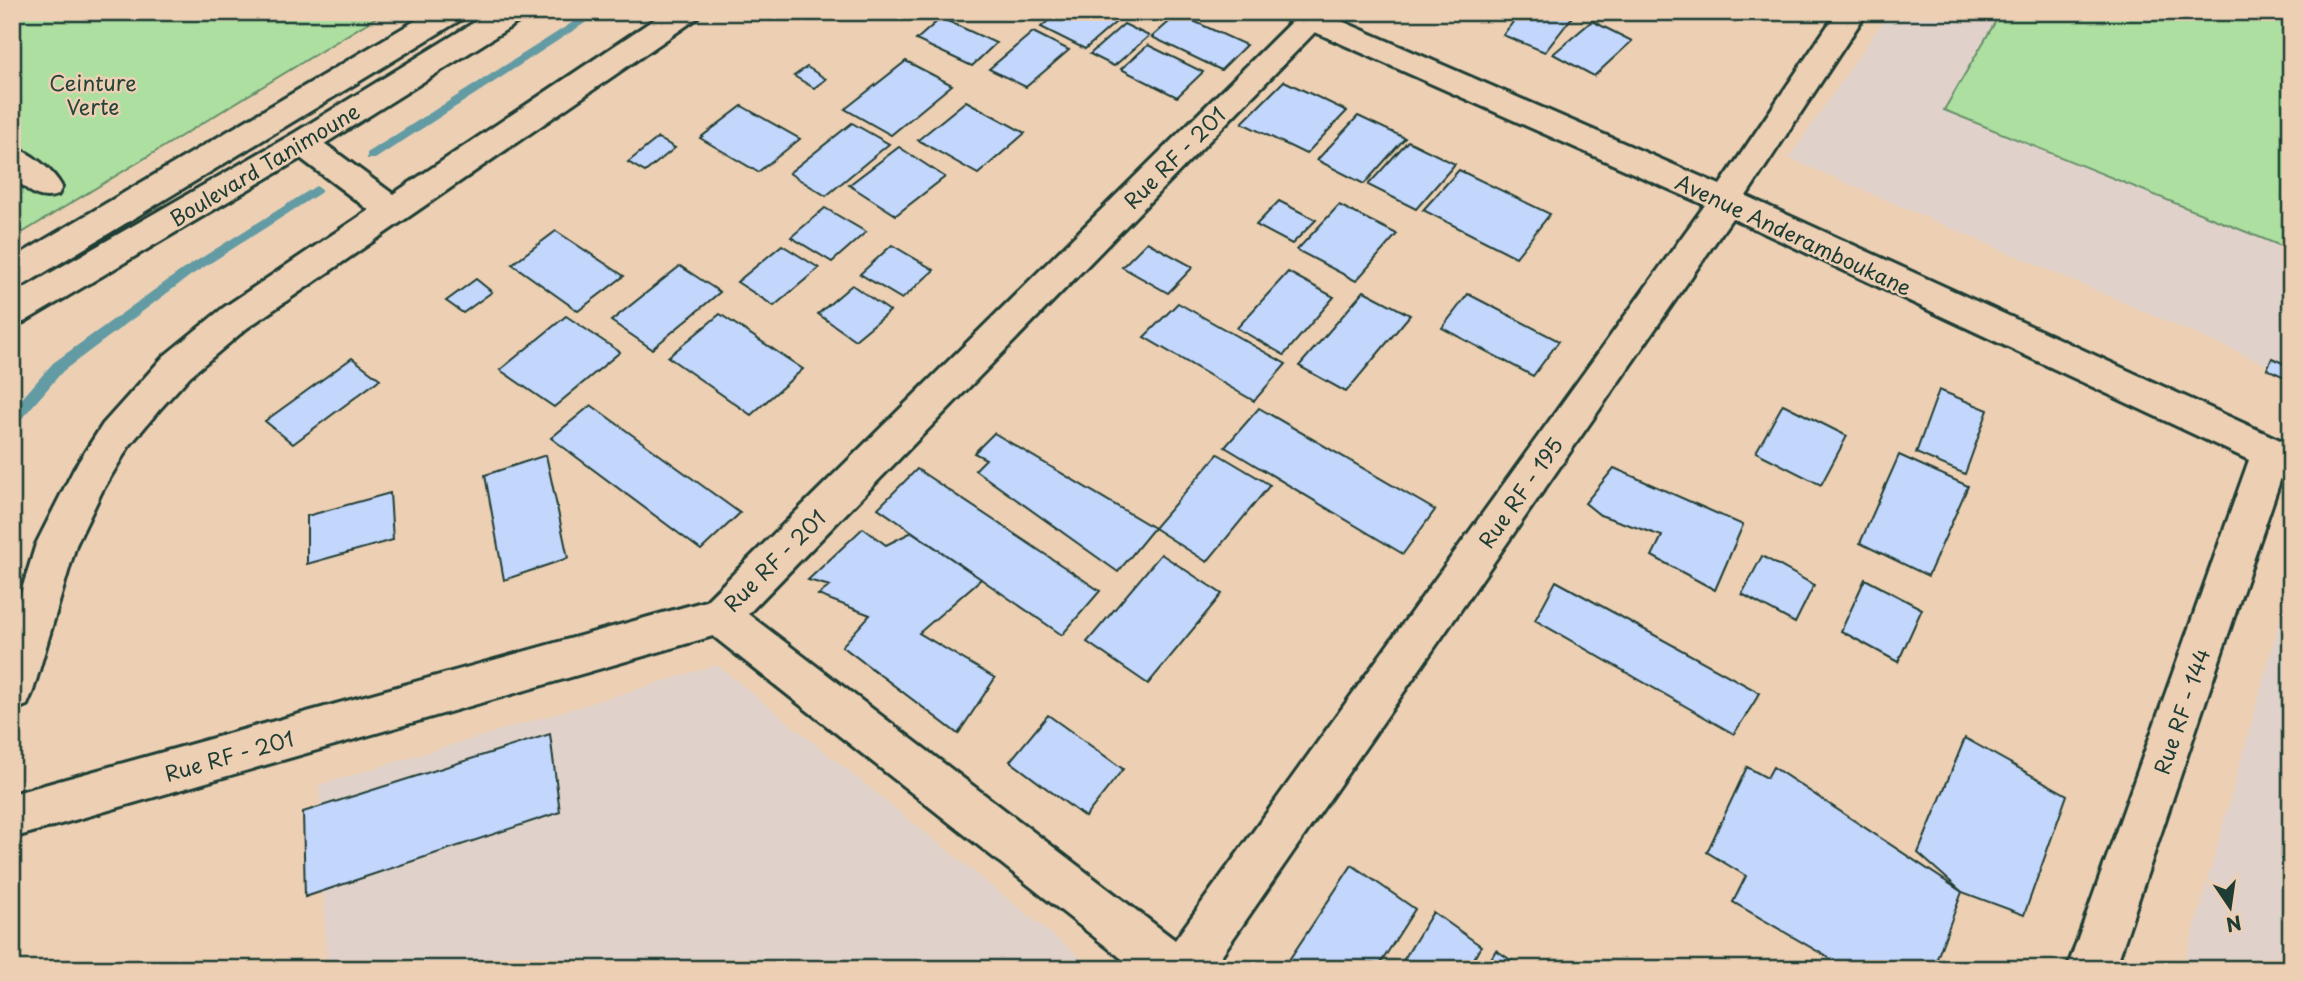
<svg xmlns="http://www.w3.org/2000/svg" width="2303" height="981" font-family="'Playpen Sans',sans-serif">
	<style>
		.built { fill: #e0d2ca }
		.green { fill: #addfa0; stroke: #668e6a; stroke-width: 2 }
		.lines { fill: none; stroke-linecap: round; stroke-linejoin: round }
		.stream { fill: #629ba3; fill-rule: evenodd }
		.building { fill: #c3d6fc; stroke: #1f3d34; stroke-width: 2 }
		.minor-casing { stroke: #1f3d34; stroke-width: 6 }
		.major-casing { stroke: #1f3d34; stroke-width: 6 }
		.minor { fill: #edd0b4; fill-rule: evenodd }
		.major { fill: #edd0b4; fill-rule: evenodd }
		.labels { text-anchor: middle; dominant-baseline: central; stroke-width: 5; stroke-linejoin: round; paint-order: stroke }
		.park-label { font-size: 21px; fill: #264539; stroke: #edd0b4 }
		.street-label { font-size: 21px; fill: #1f3d34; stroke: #edd0b4 }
	</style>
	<rect width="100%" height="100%" fill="#edd0b4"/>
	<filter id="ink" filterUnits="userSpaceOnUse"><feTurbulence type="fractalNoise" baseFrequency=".0143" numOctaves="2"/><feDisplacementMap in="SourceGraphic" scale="14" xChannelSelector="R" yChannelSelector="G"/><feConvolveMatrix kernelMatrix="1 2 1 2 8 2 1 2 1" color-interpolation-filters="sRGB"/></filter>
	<g filter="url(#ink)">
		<g class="built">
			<path d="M1889 12H2291V375L1789 158Z"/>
			<path d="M2291 580V969H2183Z"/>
			<path d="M717 665 1095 969H327L319 785Z"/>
		</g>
		<g class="green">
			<path d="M12 12H385L12 239Z"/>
			<path d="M2001 12H2291V250L1944 110Z"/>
		</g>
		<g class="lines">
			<g class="stream">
				<path d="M589 12H602L375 159H367V153Z"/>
				<path d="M316 186 322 190 320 193 190 276 63 371 17 424 12 425V410L53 363 182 270Z"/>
			</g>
		</g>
		<g class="building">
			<path d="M1058 12H1095L1116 22 1085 49 1041 27Z"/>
			<path d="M1521 12H1576L1545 52 1503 35Z"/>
			<path d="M1178 14 1246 45 1221 70 1152 37Z"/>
			<path d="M941 18 996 43 972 66 916 40Z"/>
			<path d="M1592 21 1632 41 1594 76 1553 54Z"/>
			<path d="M1124 24 1149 36 1114 66 1090 54Z"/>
			<path d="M1033 32 1069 50 1026 87 989 69Z"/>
			<path d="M1148 45 1203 72 1177 97 1121 69Z"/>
			<path d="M906 61 952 85 891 135 845 109Z"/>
			<path d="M807 67 826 79 814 88 794 76Z"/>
			<path d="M1284 81 1347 111 1306 154 1242 123Z"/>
			<path d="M966 101 1025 133 978 174 918 140Z"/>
			<path d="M742 106 800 139 758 172 700 138Z"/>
			<path d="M1358 116 1405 138 1364 184 1317 160Z"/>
			<path d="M852 123 889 144 826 196 789 173Z"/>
			<path d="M658 138 675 148 645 172 628 162Z"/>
			<path d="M1408 141 1455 164 1416 209 1368 185Z"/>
			<path d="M899 147 945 177 896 215 849 185Z"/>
			<path d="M1459 170 1550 214 1516 257 1423 210Z"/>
			<path d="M1279 201 1316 220 1292 244 1256 225Z"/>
			<path d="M1339 205 1397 234 1356 281 1297 250Z"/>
			<path d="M825 208 866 232 832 262 791 237Z"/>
			<path d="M556 231 624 276 578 311 512 264Z"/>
			<path d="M1147 242 1193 267 1168 293 1122 267Z"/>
			<path d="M782 245 819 268 774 306 737 282Z"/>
			<path d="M892 245 934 270 902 299 860 274Z"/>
			<path d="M680 266 720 292 652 349 611 321Z"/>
			<path d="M1288 272 1334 297 1284 355 1237 328Z"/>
			<path d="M476 279 492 292 463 313 446 301Z"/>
			<path d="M852 285 890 311 855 340 818 314Z"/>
			<path d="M1364 291 1410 315 1346 392 1299 366Z"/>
			<path d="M1468 294 1559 341 1533 376 1442 328Z"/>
			<path d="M1178 303 1286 364 1254 401 1144 337Z"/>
			<path d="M720 314 803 369 751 415 668 357Z"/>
			<path d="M566 316 620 352 554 407 500 370Z"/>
			<path d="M352 358 380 379 293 444 265 421Z"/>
			<path d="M2272 358 2291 367V380L2267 369Z"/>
			<path d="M1939 390 1988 410 1965 474 1916 453Z"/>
			<path d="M1783 404 1847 436 1821 485 1756 452Z"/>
			<path d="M591 405 740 513 701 550 551 438Z"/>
			<path d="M1259 408 1435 510 1403 554 1225 447Z"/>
			<path d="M994 433 1154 528 1118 572 975 470 986 459 974 453Z"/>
			<path d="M1218 454 1270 485 1207 562 1154 528Z"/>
			<path d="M546 455 568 558 504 580 485 475Z"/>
			<path d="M1899 455 1968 486 1928 576 1860 543Z"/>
			<path d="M1614 468 1743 525 1715 590 1652 556 1662 536 1600 515 1585 503Z"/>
			<path d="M917 469 1100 591 1062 635 878 508Z"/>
			<path d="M390 493 393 540 307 564V516Z"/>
			<path d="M863 528 886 545 912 532 981 579 919 633 995 678 958 734 842 646 870 615 818 595 830 586 808 580Z"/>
			<path d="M1161 554 1222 594 1148 684 1087 642Z"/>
			<path d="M1762 556 1814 585 1795 623 1742 594Z"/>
			<path d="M1865 579 1922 609 1898 662 1841 631Z"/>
			<path d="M1556 581 1760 693 1734 734 1535 620Z"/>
			<path d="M1048 715 1123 769 1085 817 1010 761Z"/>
			<path d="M550 734 560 812 305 897 303 812Z"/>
			<path d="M1965 738 2067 795 2024 915 1962 892 1918 853Z"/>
			<path d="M1747 767 1767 778 1773 767 1962 892 1933 969H1848L1733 902 1746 876 1707 852Z"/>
			<path d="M1352 865 1415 909 1377 969H1283Z"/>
			<path d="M1433 912 1481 946 1468 969H1398Z"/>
			<path d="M1496 950 1524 969H1485Z"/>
		</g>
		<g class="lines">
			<g class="minor-casing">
				<g id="minor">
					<path d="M665 12H701L696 19 247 328 190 376 159 410 129 446 102 491 76 545 33 691 27 705 12 711V622L36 544 74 469 103 424 164 356 223 308 369 210 291 151 286 143 291 135 302 132 313 135 393 194Z"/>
					<path d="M1280 12H1333L1330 16 1720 185 1837 12H1867L1746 196 2291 445V478L2282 475 2115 969H2067L2249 460 1732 218 1212 969H1135L713 636 12 838V794L706 601 1291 22 1285 19ZM1315 32 1705 205 1175 940 748 614Z"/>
					<path d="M12 147C31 152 53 170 62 187L58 195C37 202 27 189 12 176Z"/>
				</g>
			</g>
			<g class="major-casing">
				<g id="major">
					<path d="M430 12H467L462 19 24 285 12 289V259Z"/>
					<path d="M491 12H528L523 19 313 151 24 322 12 325V295L291 135Z"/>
				</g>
			</g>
			<use href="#minor" class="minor"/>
			<use href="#major" class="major"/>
		</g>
	</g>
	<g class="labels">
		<g class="park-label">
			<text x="93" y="82">Ceinture<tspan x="93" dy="24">Verte</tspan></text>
		</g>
		<g class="street-label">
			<text transform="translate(1174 157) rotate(-45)">Rue RF - 201</text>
			<text transform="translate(264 164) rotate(-31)">Boulevard Tanimoune</text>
			<text transform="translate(1794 234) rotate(25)">Avenue Anderamboukane</text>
			<text transform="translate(1520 492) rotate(-55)">Rue RF - 195</text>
			<text transform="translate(774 560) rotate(-45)">Rue RF - 201</text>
			<text transform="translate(2181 711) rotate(-71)">Rue RF - 144</text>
			<text transform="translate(229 755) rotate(-16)">Rue RF - 201</text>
		</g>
	</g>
	<rect width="2303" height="981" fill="none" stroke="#edd0b4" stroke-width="42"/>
	<rect x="21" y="21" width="2261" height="939" fill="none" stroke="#1f3d34" stroke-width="2.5" filter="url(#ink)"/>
	<g transform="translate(2230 907) rotate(167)" stroke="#edd0b4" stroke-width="5" paint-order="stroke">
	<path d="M0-5L12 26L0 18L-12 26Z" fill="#1f3d34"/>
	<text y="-10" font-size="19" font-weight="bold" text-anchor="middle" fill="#1f3d34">N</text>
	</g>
</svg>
